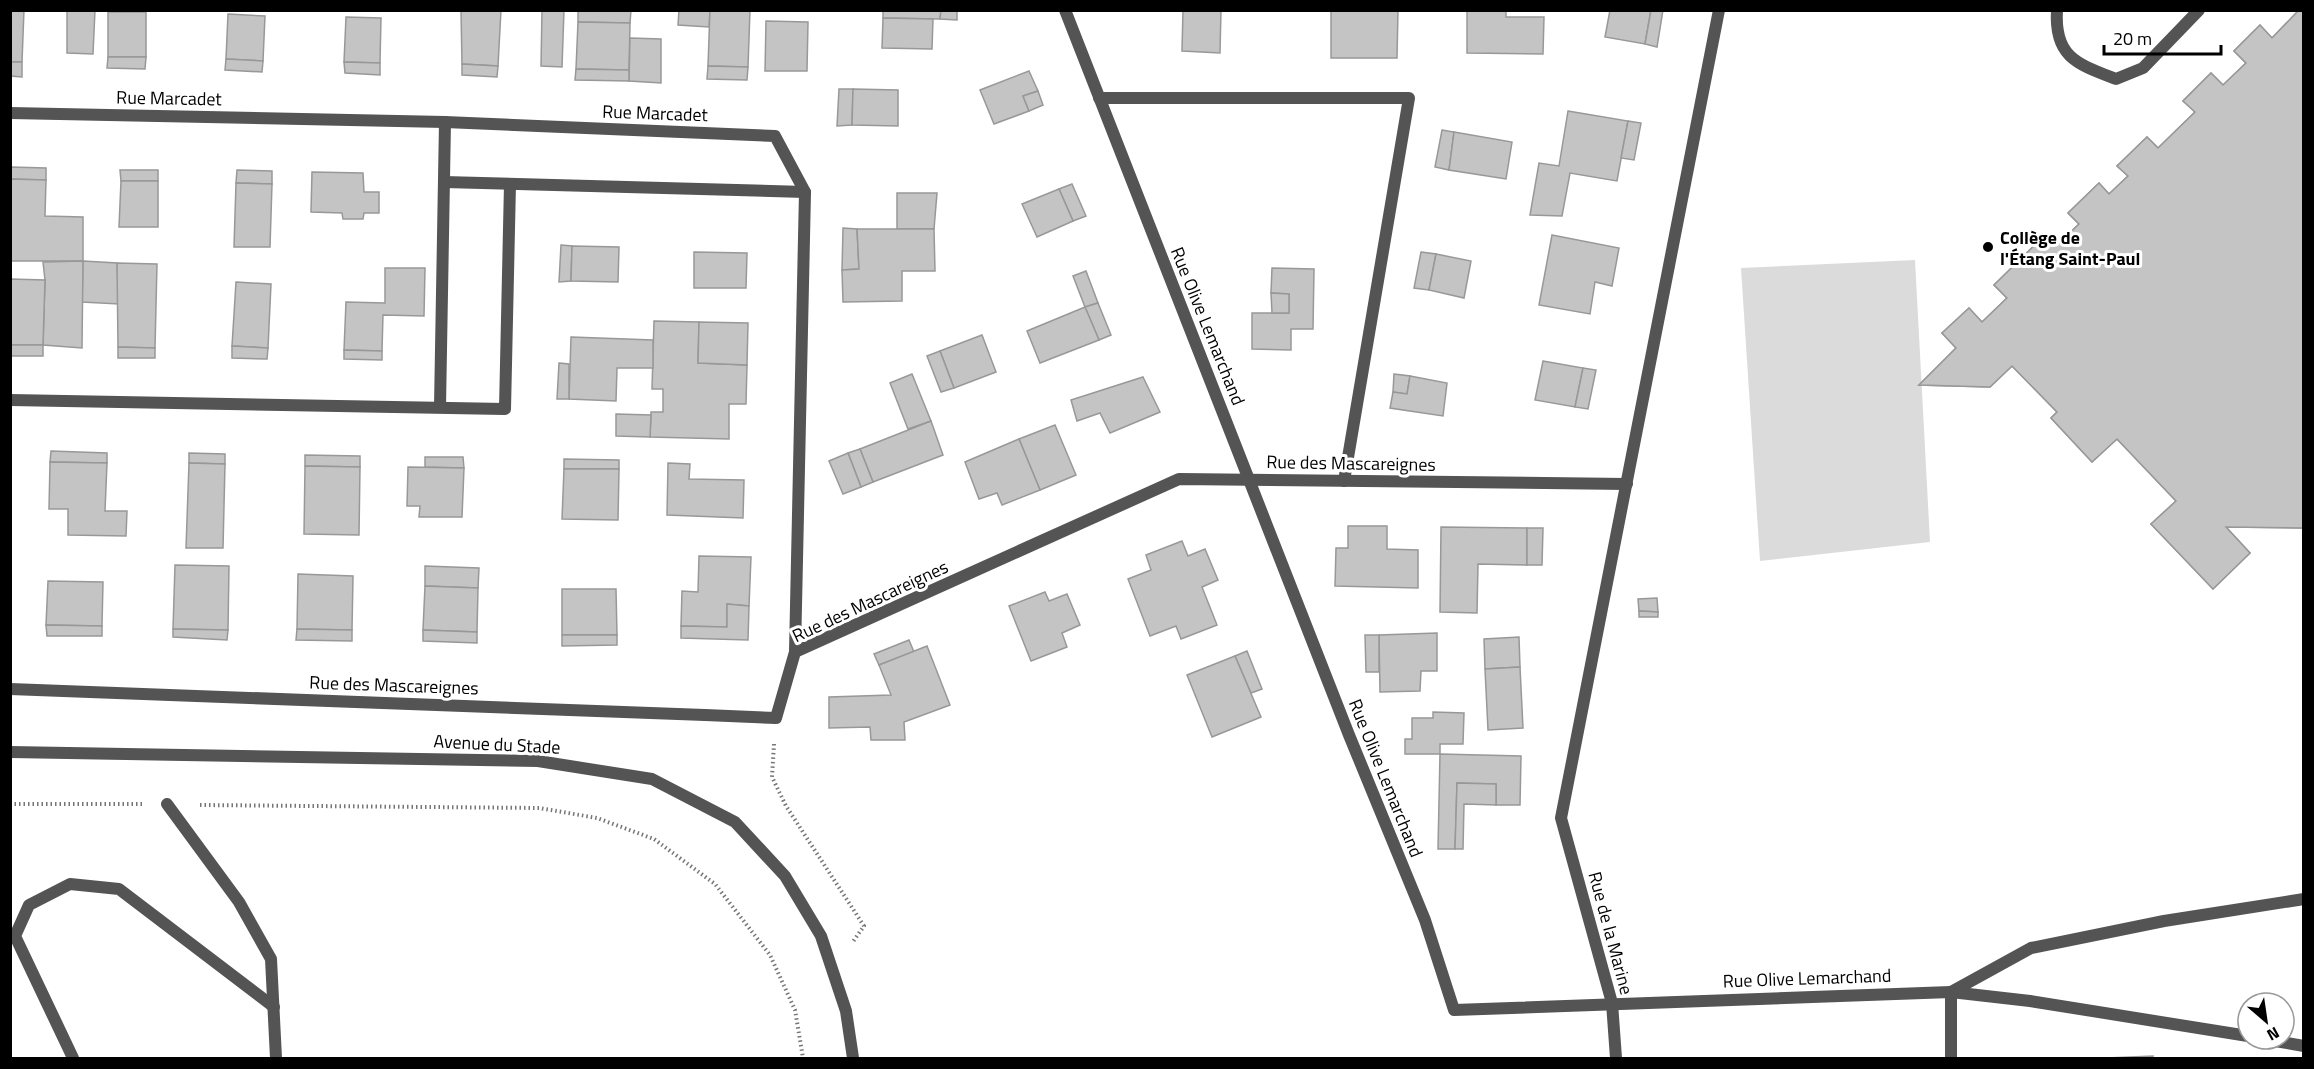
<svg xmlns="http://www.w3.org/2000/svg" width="2314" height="1069" font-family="'Titillium Web',sans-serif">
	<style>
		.green { fill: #dbdbdb }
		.building { fill: #c4c4c4; stroke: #989898; stroke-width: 1.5 }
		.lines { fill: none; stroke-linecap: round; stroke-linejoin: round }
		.path { stroke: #767676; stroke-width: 4; stroke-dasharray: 1.5 3; stroke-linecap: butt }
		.service { stroke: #545454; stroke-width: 12 }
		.minor { stroke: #545454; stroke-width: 12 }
		.tertiary { stroke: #545454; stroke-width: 12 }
		.poi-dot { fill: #000; stroke: #fff; stroke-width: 2 }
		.labels { text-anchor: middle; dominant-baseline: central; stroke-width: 6; stroke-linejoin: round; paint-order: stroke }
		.street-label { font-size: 18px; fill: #000; stroke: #fff }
		.poi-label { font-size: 18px; font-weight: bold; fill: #000; stroke: #fff; text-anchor: start }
	</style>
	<rect width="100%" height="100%" fill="#fff"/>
	<path class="green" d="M1915 260 1930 542 1760 561 1741 268Z"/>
	<g class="building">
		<path d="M10 10H24L22 62H10Z"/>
		<path d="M67 10H95L93 54 67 53Z"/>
		<path d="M461 10H501L498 66 462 64Z"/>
		<path d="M542 10H564L562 67 541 66Z"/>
		<path d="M578 10H631L630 23 578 22Z"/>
		<path d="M679 10H710L709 27 678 25Z"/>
		<path d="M710 10H750L748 67 708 66Z"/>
		<path d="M883 10H941L940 19 883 18Z"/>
		<path d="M941 10H957V20L940 19Z"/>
		<path d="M1183 10H1221L1220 53 1182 51Z"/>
		<path d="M1331 10H1398L1397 58H1331Z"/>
		<path d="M1467 10H1506V17H1544L1543 54 1467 53Z"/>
		<path d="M1610 10H1651L1645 44 1605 37Z"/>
		<path d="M1651 10H1663L1657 47 1645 44Z"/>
		<path d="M2299 10H2304V200L2271 167 2209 226V263L2258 264 2257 313H2250L2281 345 2162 459 2191 488 2200 479 2304 481V528L2226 527 2250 553 2213 589 2151 524 2176 501 2117 439 2092 462 2051 418 2057 412 2012 366 1990 387 1919 385 1956 348 1942 333 1969 308 1982 322 2007 298 1994 285 2045 235 2056 246 2079 224 2068 213 2099 183 2109 194 2128 176 2117 166 2147 137 2158 148 2195 112 2183 101 2211 73 2223 85 2246 63 2234 51 2260 25 2272 38Z"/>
		<path d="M2299 10H2304V528L2226 527 2250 553 2213 589 2151 524 2176 501 2117 439 2092 462 2051 418 2057 412 2012 366 1990 387 1919 385 1956 348 1942 333 1969 308 1982 322 2007 298 1994 285 2045 235 2056 246 2079 224 2068 213 2099 183 2109 194 2128 176 2117 166 2147 137 2158 148 2195 112 2183 101 2211 73 2223 85 2246 63 2234 51 2260 25 2272 38Z"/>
		<rect x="108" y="12" width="38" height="45"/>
		<path d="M228 14 265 16 263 61 226 59Z"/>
		<path d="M346 17 381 18 380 63 344 62Z"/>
		<path d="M883 18 933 19 932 49 882 48Z"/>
		<path d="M766 21 808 22 807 71H765Z"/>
		<path d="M578 22 630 23 629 70 576 69Z"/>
		<path d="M630 38 661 39V83L629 81Z"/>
		<path d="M108 57H146L145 69 107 68Z"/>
		<path d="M226 59 263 61 262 72 225 70Z"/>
		<path d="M10 62H22V77L10 76Z"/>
		<path d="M344 62 380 63V75L345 73Z"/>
		<path d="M462 64 498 66 497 77 462 75Z"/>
		<path d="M708 66 748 67 747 80 707 79Z"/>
		<path d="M576 69 629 70V81L575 80Z"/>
		<path d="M1029 71 1038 91 1023 96 1029 111 994 124 980 90Z"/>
		<path d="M839 89H853L852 125 837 126Z"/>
		<path d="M853 89 898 90V126L852 125Z"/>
		<path d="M1038 91 1043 105 1029 111 1023 96Z"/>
		<path d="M1568 111 1628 121 1617 181 1570 173 1562 216 1530 215 1539 163 1559 166Z"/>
		<path d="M1628 121 1641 123 1634 160 1621 158Z"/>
		<path d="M1442 130 1454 132 1449 170 1435 167Z"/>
		<path d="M1454 132 1512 142 1506 179 1449 170Z"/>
		<path d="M10 167 46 168V180L10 179Z"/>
		<path d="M120 170H158V181H121Z"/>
		<path d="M237 170 272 171V184L236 183Z"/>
		<path d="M312 172 363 173 364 192H379V213H364L363 219H343L342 213 311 212Z"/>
		<path d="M10 179 46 180 45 216 83 217V261H10Z"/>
		<path d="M121 181H158V227H119Z"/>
		<path d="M236 183 272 184 270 247H234Z"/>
		<path d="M1072 184 1086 216 1073 221 1059 189Z"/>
		<path d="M1059 189 1073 221 1037 237 1022 204Z"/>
		<path d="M897 193H937L934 229H897Z"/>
		<path d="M843 228 857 229 859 269 842 270Z"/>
		<path d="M857 229H934L935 271H902V301L843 302 842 270 859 269Z"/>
		<path d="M1552 235 1619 248 1612 286 1595 282 1590 314 1539 305Z"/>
		<path d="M561 245 572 246 571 281 559 282Z"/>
		<path d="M572 246 619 247 618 282 571 281Z"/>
		<path d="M694 252 747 253 746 288H694Z"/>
		<path d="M1421 252 1436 254 1429 290 1414 288Z"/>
		<path d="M1436 254 1471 261 1464 298 1429 290Z"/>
		<path d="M83 261 117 263 119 304 82 302Z"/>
		<path d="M83 261 82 348 43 345 45 280 43 262Z"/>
		<path d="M117 263 157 264 155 348 118 347Z"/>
		<path d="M385 268H425L424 316 383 315 382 351 344 350 346 302 385 303Z"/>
		<path d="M1272 268 1314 269 1313 329H1291V350L1252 349V313H1289V294L1271 293Z"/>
		<path d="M1086 271 1098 303 1085 307 1073 276Z"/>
		<path d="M10 279 45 280 43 345H10Z"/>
		<path d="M236 282 271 284 268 348 232 346Z"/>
		<path d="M1271 293 1289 294V313H1272Z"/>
		<path d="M1098 303 1111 335 1099 340 1085 307Z"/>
		<path d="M1085 307 1099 340 1040 363 1027 331Z"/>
		<path d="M654 321 699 322 698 363 747 365 746 404H729V439L650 437 651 412H663V389H652Z"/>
		<path d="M699 322 748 323 747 365 698 363Z"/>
		<path d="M982 335 996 372 954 388 940 351Z"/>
		<path d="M571 337 653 340V368H617L616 401 569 399Z"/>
		<rect x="10" y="345" width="33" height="11"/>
		<path d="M232 346 268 348 267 359 232 358Z"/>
		<path d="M118 347 155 348V358H118Z"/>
		<path d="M344 350 382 351V360L344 359Z"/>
		<path d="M940 351 954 388 941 392 927 356Z"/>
		<path d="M1543 361 1583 368 1575 407 1535 400Z"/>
		<path d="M559 363 569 364V399H557Z"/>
		<path d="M1583 368 1596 370 1588 409 1575 407Z"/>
		<path d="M912 374 931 421 908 429 890 383Z"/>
		<path d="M1394 374 1410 376 1407 394 1393 392Z"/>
		<path d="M1410 376 1447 383 1443 416 1390 408 1393 392 1407 394Z"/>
		<path d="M1143 377 1160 412 1110 433 1100 413 1077 421 1071 400Z"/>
		<path d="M616 414 651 415 650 437 616 436Z"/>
		<path d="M931 421 943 455 873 482 860 449Z"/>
		<path d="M1055 425 1076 475 1040 490 1019 439Z"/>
		<path d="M1019 439 1040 490 1002 505 997 493 979 499 965 462Z"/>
		<path d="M860 449 873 482 861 487 848 453Z"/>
		<path d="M51 451 107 453V463L50 462Z"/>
		<path d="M189 453 225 454V464L189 463Z"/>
		<path d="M848 453 861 487 843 494 829 461Z"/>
		<path d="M305 455 360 456V467L305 466Z"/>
		<path d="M425 457H463L464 468 425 467Z"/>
		<path d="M564 459 619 460V469H564Z"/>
		<path d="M50 462 107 463 105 511H127L126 536 68 535V509H49Z"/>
		<path d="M189 463 225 464 223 548H186Z"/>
		<path d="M668 463 690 464 689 479 744 480 743 518 667 515Z"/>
		<path d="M305 466 360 467 359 535 304 534Z"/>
		<path d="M408 467 464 468 462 517H419L420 506H407Z"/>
		<path d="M564 469H619L618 520 562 519Z"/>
		<path d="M1348 526H1387V549L1418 550V588L1335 586 1336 548H1348Z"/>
		<path d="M1441 527 1527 528V565L1478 564 1477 613 1440 612Z"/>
		<path d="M1527 528H1543L1542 565H1527Z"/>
		<path d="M1182 541 1188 556 1205 549 1218 580 1202 587 1217 625 1181 639 1176 626 1150 636 1128 579 1151 570 1146 555Z"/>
		<path d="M699 556 751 557 749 606 727 604V627L681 626 682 591 698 592Z"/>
		<path d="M175 565 229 566 228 630 173 629Z"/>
		<path d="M425 566 479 568 478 588 425 586Z"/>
		<path d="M298 574 353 576 352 630 297 629Z"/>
		<path d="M48 581 103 582 102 626 46 625Z"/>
		<path d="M425 586 478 588 477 632 423 630Z"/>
		<path d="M562 589H616L617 635H562Z"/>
		<path d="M1045 592 1049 601 1067 594 1080 625 1062 633 1067 647 1031 661 1009 606Z"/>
		<path d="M1657 598 1658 612 1639 611 1638 599Z"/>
		<path d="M727 604 749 606 748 640 681 638V626L727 627Z"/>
		<path d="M1639 611 1658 612V617H1639Z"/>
		<path d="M46 625 102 626V636H47Z"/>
		<path d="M173 629 228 630 227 640 173 637Z"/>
		<path d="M297 629 352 630V641L296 640Z"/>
		<path d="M423 630 477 632V643L423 641Z"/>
		<path d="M1437 633V671H1421L1420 691 1380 692 1379 635Z"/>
		<path d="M562 635H617V645L562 646Z"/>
		<path d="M1365 635H1379V672H1366Z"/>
		<path d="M1519 637 1520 667 1485 669 1484 639Z"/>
		<path d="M909 640 914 652 879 665 874 654Z"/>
		<path d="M927 646 950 705 904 722 905 740H871L870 727 829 728V697L891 695 879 665Z"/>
		<path d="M1247 651 1262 689 1251 693 1235 656Z"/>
		<path d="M1235 656 1261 717 1212 737 1187 675Z"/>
		<path d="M1520 667 1523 728 1488 730 1485 669Z"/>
		<path d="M1433 712 1464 713 1463 744H1440V754H1405V739H1412V718H1433Z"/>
		<path d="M1440 754 1521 756 1520 805H1496V784L1457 783 1455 849H1438Z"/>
		<path d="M1457 783 1496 784V805L1464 804 1463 849H1455Z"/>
		<path d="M2153 1056V1058H2106Z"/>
	</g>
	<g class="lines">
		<g class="path">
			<path d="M774 744 772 777 786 806 864 926 852 943"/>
			<path d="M10 804H142"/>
			<path d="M200 805 539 808 597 818 654 839 715 884 770 955 795 1010 803 1058"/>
		</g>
		<g class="service">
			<path d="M2057 10C2054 57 2077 64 2116 79L2143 68 2199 10"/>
			<path d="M444 182 805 192"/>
			<path d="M10 400 505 409 510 184"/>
			<path d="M440 407 445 122"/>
			<path d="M10 689 705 715"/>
			<path d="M167 804 239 902 271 959 276 1058"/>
			<path d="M1951 992 2031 948 2164 921 2304 899"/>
			<path d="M1951 992 2030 1001 2248 1036"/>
			<path d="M2263 1039 2304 1046"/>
			<path d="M73 1058 15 936 29 905 70 884 119 889 274 1007"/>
		</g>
		<g class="minor">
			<path d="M1065 10 1349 735 1425 920 1454 1010 1951 992V1058"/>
			<path d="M1099 98H1409L1344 481"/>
			<path d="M10 113 445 122 775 136 805 192 795 652"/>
			<path d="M705 715 776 718 795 652 1179 479 1627 484"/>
			<path d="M1616 1058 1612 1003 1561 818 1719 10"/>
		</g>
		<path class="tertiary" d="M10 752 538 761 652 779 735 822 785 876 821 936 846 1011 853 1058"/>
	</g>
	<circle class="poi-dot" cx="1988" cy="247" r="6"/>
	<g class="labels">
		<g class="street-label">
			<text transform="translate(169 98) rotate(1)">Rue Marcadet</text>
			<text transform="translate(655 113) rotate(2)">Rue Marcadet</text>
			<text transform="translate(1208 326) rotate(68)">Rue Olive Lemarchand</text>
			<text transform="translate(1351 463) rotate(1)">Rue des Mascareignes</text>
			<text transform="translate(870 601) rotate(-25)">Rue des Mascareignes</text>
			<text transform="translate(394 685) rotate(2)">Rue des Mascareignes</text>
			<text transform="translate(497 744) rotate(3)">Avenue du Stade</text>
			<text transform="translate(1386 778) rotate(68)">Rue Olive Lemarchand</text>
			<text transform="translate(1611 933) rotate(75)">Rue de la Marine</text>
			<text transform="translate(1807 978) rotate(-2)">Rue Olive Lemarchand</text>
		</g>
		<g class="poi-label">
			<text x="2000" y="237">Collège de<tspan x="2000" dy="21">l'Étang Saint-Paul</tspan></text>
		</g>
	</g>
	<rect width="2314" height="1069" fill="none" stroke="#000000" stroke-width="24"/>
	<g transform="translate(2266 1021) rotate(151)"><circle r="28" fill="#ffffff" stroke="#999999" stroke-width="1.5"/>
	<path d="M0-4.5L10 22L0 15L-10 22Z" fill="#000000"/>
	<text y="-9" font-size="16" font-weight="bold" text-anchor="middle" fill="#000000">N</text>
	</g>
	<path d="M2104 45v9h117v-9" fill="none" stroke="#000000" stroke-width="3"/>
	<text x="2113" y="45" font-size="18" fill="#000000" stroke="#ffffff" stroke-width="4.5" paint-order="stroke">20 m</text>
</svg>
